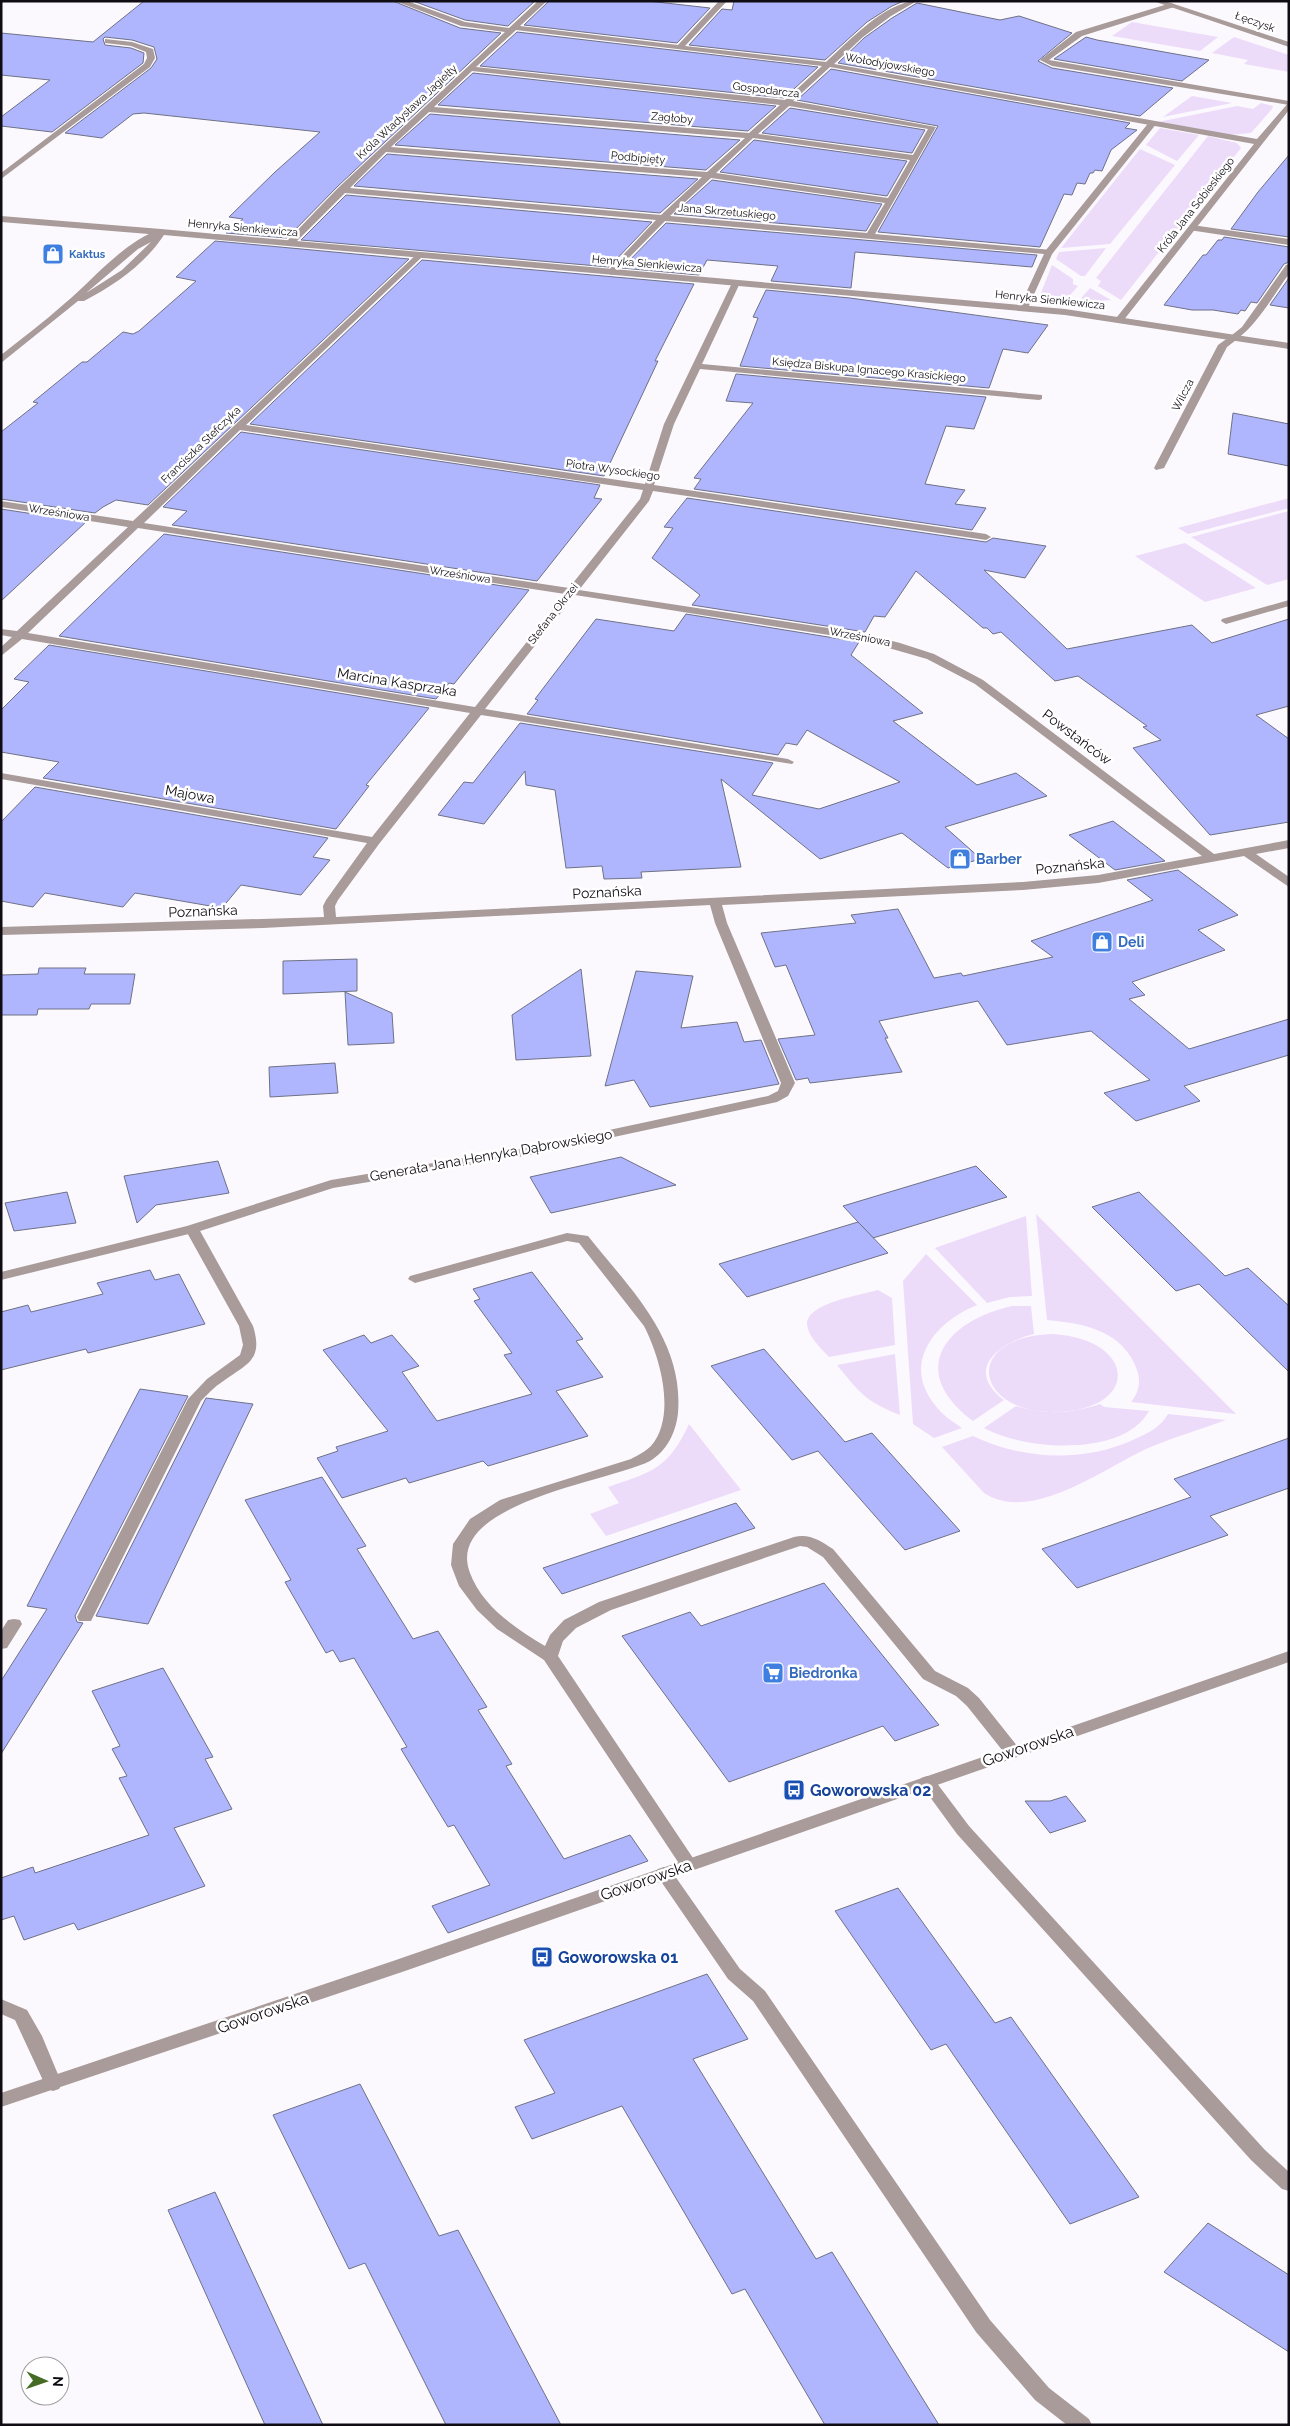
<svg xmlns="http://www.w3.org/2000/svg" width="1290" height="2426" font-family="Raleway,sans-serif">
	<style>
		.green { fill: #eddbfa }
		.building { fill: #b0b6fd; stroke: #6e7186 }
		.lines { fill: none; stroke-linecap: round; stroke-linejoin: round }
		.service { fill: #a89b99; fill-rule: evenodd }
		.minor { fill: #a89b99; fill-rule: evenodd }
		.tertiary { fill: #a89b99; fill-rule: evenodd }
		.labels { text-anchor: middle; dominant-baseline: central; stroke-width: 5; stroke-linejoin: round; paint-order: stroke }
		.far-street-label { font-size: 11px; fill: #100c13; stroke: #fff }
		.far-shop-label { font-size: 11px; font-weight: bold; fill: #366cbe; stroke: #fff; text-anchor: start }
		.street-label { font-size: 14px; fill: #100c13; stroke: #fff }
		.shop-label { font-size: 14px; font-weight: bold; fill: #366cbe; stroke: #fff; text-anchor: start }
		.near-street-label { font-size: 16px; fill: #100c13; stroke: #fff }
		.near-transit-label { font-size: 16px; font-weight: bold; fill: #164399; stroke: #fff; text-anchor: start }
	</style>
	<rect width="100%" height="100%" fill="#fcf9fe"/>
	<g class="green">
		<path d="M1132 22 1218 37 1200 51 1112 36Z"/>
		<path d="M1234 37 1289 55V72L1244 64 1248 60 1212 53Z"/>
		<path d="M1192 96 1232 103 1163 117Z"/>
		<path d="M1261 103 1273 106 1272 109 1251 133 1230 135 1158 122 1237 106 1253 109Z"/>
		<path d="M1160 128 1199 135 1177 161 1146 145Z"/>
		<path d="M1208 136 1237 143 1241 148 1121 300 1098 286 1101 281 1096 278Z"/>
		<path d="M1140 149 1175 165 1110 244 1061 248Z"/>
		<path d="M1106 248 1085 276H1081L1056 259 1059 252Z"/>
		<path d="M1052 265 1073 279V284L1078 286 1064 302 1039 298Z"/>
		<path d="M1090 288 1111 300 1077 303Z"/>
		<path d="M1289 498V508L1188 534 1178 528Z"/>
		<path d="M1289 511V579L1267 585 1191 537Z"/>
		<path d="M1185 543 1256 588 1205 602 1135 556Z"/>
		<path d="M1036 1214 1236 1414 1131 1402C1139 1393 1141 1381 1137 1370 1124 1331 1083 1323 1047 1320Z"/>
		<path d="M1026 1216 1032 1296 1010 1297 987 1303 935 1248Z"/>
		<path d="M926 1254 977 1305C935 1322 901 1363 935 1405 942 1415 952 1421 962 1428L934 1438 913 1424 903 1281Z"/>
		<path d="M878 1290 892 1298 895 1345 829 1357C821 1348 808 1337 807 1324 807 1303 861 1295 878 1290Z"/>
		<path d="M1012 1306H1031L1034 1334C1000 1342 963 1369 1004 1400L973 1421C906 1371 945 1321 1012 1306Z"/>
		<path d="M1053 1334C1136 1339 1142 1410 1055 1412 975 1413 960 1337 1053 1334Z"/>
		<path d="M895 1354 900 1415C865 1401 860 1393 837 1365Z"/>
		<path d="M1100 1404 1104 1407 1149 1411C1123 1458 1024 1450 984 1428L1016 1406C1046 1415 1070 1414 1100 1404Z"/>
		<path d="M1168 1414 1226 1420C1202 1429 1177 1436 1153 1446 1107 1465 1033 1525 984 1493L942 1447 973 1436C1023 1460 1084 1463 1135 1439 1148 1433 1161 1427 1168 1414Z"/>
		<path d="M689 1424 741 1490 606 1536 590 1514 619 1503 608 1487C652 1472 668 1469 689 1424Z"/>
	</g>
	<g class="building">
		<path d="M144 1H393L460 28 501 33 337 187 287 238 226 233 243 219 229 217 275 172 320 132 144 113 133 114 102 138 65 133 151 68 157 59 154 47 132 40 105 37 103 39 105 45 131 48 144 53 143 63 52 132 1 126V117L50 80 1 75V33L93 42Z"/>
		<path d="M413 1H535L508 26 465 20Z"/>
		<path d="M549 1H648L710 8 677 43 524 25Z"/>
		<path d="M734 1H904L892 6 867 22 825 60 689 45 722 9 732 10Z"/>
		<path d="M917 3 1000 20 1019 16 1072 33 1038 61 1052 68 1173 88 1140 116 838 63 864 38 892 18Z"/>
		<path d="M517 32 818 67 784 98 480 66Z"/>
		<path d="M1086 37 1097 40 1209 60 1182 81 1054 59Z"/>
		<path d="M831 69 1130 123 1125 128 1137 130 1111 150 1102 171 1095 170 1093 173H1090L1085 184 1077 183 1072 195 1064 194 1040 247 878 232 938 126 797 100Z"/>
		<path d="M473 73 776 106 748 131 438 105Z"/>
		<path d="M790 108 925 130 912 153 762 133Z"/>
		<path d="M430 114 740 140 706 170 395 145Z"/>
		<path d="M754 140 907 161 887 196 720 172Z"/>
		<path d="M387 154 698 179 660 213 354 186Z"/>
		<path d="M1289 155V237L1231 229 1258 192Z"/>
		<path d="M712 180 882 204 866 231 674 214Z"/>
		<path d="M346 195 652 222 609 267 301 240Z"/>
		<path d="M666 223 1037 255 1032 267 855 252 851 288 771 281 778 266 707 260 699 275 622 268Z"/>
		<path d="M1224 237 1289 247V262L1284 264 1257 303 1251 302 1245 311 1241 310 1238 314 1213 310H1192L1164 305 1203 255H1206L1218 240H1222Z"/>
		<path d="M215 241 409 259 148 505 116 500 103 507 95 513 1 499V432L38 403 33 402 82 362H87L123 332 133 334 139 331 196 281 176 277Z"/>
		<path d="M422 260 694 284 655 361H658L604 476 250 424Z"/>
		<path d="M1289 278V308L1270 305 1272 302Z"/>
		<path d="M766 290 850 298 1048 325 1028 353 1003 349 989 388 740 366 758 318 753 317Z"/>
		<path d="M736 374 986 397 974 429 946 426 925 484 965 490 955 504 986 508 972 530 694 489 701 479 694 478 753 403 726 401Z"/>
		<path d="M1233 413 1289 424V466L1228 454Z"/>
		<path d="M241 432 600 485 594 498 602 499 537 581 172 525 187 511 163 507Z"/>
		<path d="M687 498 986 542 993 538 1046 546 1025 578 984 570 1067 649 1192 625 1212 643 1289 619V706L1256 715 1289 739V822L1210 835 1133 748 1161 740 1143 727 1147 726 1078 676 1055 681 1001 632 993 634 987 628H983L916 571 885 617 874 616 865 632 692 605 700 595 652 558 673 528 664 527Z"/>
		<path d="M1 509 86 522 1 601Z"/>
		<path d="M164 534 529 590 454 684 449 683 436 699 59 636Z"/>
		<path d="M686 614 859 642 851 655 923 713 893 721 977 785 1016 773 1047 796 945 827 981 859 948 868 902 833 820 859 721 779 741 867 641 872 642 878 604 879 602 866 566 868 555 790 526 785 525 771 484 824 438 815 464 782 473 783 520 723 773 763 752 795 819 809 900 782 807 730 797 745 786 743 778 755 527 714 538 700 535 699 596 619 674 631Z"/>
		<path d="M49 645 429 708 366 785 369 786 336 829 43 778 59 762 1 752V710L29 682 14 679Z"/>
		<path d="M35 787 328 838 313 857 330 860 301 895 241 885 222 908 135 893 123 907 45 893 33 907 1 901V822Z"/>
		<path d="M1113 821 1165 861 1115 870 1069 835Z"/>
		<path d="M1178 870 1238 915 1198 930 1225 950 1132 982 1145 995 1129 999 1189 1049 1289 1019V1055L1184 1086 1200 1101 1136 1121 1104 1093 1150 1080 1091 1031 1007 1045 978 1001 879 1021 888 1038H885L902 1072 810 1083 808 1078 796 1080 778 1039 815 1035 786 965 775 967 761 933 856 923 851 915 898 909 934 978 961 973 963 976 1053 957 1031 941 1153 900 1127 880Z"/>
		<path d="M357 959V991L283 994V961Z"/>
		<path d="M39 968H86L84 974H135L130 1004H91L89 1009H38L37 1015H1V975L38 974Z"/>
		<path d="M581 969 591 1056 516 1060 512 1015Z"/>
		<path d="M636 971 693 976 681 1028 737 1022 744 1042 761 1040 779 1084 650 1107 634 1080 605 1086Z"/>
		<path d="M345 992 392 1013 394 1043 348 1045Z"/>
		<path d="M335 1063 338 1093 270 1097 269 1067Z"/>
		<path d="M621 1157 676 1185 551 1213 530 1177Z"/>
		<path d="M218 1161 229 1193 156 1205 137 1223 124 1176Z"/>
		<path d="M976 1166 1007 1197 873 1238 843 1206Z"/>
		<path d="M67 1192 76 1223 14 1231 5 1203Z"/>
		<path d="M1139 1192 1225 1276 1248 1268 1289 1306V1372L1199 1284 1176 1291 1092 1207Z"/>
		<path d="M858 1222 888 1253 747 1297 719 1264Z"/>
		<path d="M150 1270 155 1280 179 1274 205 1324 88 1353 86 1349 1 1370V1312L28 1305 31 1312 103 1294 97 1283Z"/>
		<path d="M532 1272 583 1339 576 1341 603 1377 556 1391 588 1436 488 1466 483 1461 409 1483 406 1478 342 1498 317 1458 338 1451 336 1447 388 1431 323 1350 364 1335 371 1343 392 1335 419 1366 402 1372 437 1421 532 1394 504 1355 512 1353 474 1301 480 1299 473 1289Z"/>
		<path d="M764 1349 845 1442 872 1433 960 1531 905 1550 818 1451 792 1460 711 1366Z"/>
		<path d="M140 1389 188 1396 75 1616 77 1622 83 1623 1 1754V1681L47 1609 27 1606Z"/>
		<path d="M206 1398 253 1404 148 1624 96 1616Z"/>
		<path d="M1289 1438V1488L1210 1516 1228 1535 1077 1588 1042 1549 1191 1497 1174 1479Z"/>
		<path d="M322 1477 366 1546 357 1549 413 1639 438 1631 487 1707 478 1710 512 1764 506 1766 564 1859 630 1835 648 1861 448 1933 432 1906 490 1885 454 1825 448 1827 401 1749 407 1747 354 1658 340 1662 333 1650 326 1653 285 1582 291 1580 245 1500Z"/>
		<path d="M736 1503 755 1528 562 1594 543 1568Z"/>
		<path d="M824 1583 939 1725 895 1741 883 1726 729 1782 622 1636 690 1612 701 1626Z"/>
		<path d="M163 1668 213 1757 205 1759 232 1809 174 1828 205 1886 78 1930 74 1923 24 1940 14 1916 1 1920V1878L33 1867 35 1873 149 1835 119 1778 127 1776 112 1749 120 1746 92 1691Z"/>
		<path d="M1066 1796 1086 1821 1050 1833 1025 1801H1050Z"/>
		<path d="M898 1888 995 2023 1011 2017 1139 2197 1070 2224 946 2044 931 2050 835 1911Z"/>
		<path d="M707 1974 748 2039 693 2059 816 2259 832 2252 939 2425H825L745 2289 732 2294 622 2106 532 2139 515 2107 555 2093 524 2040Z"/>
		<path d="M360 2084 439 2236 458 2230 561 2425H446L365 2263 349 2269 273 2115Z"/>
		<path d="M215 2192 323 2425H265L168 2210Z"/>
		<path d="M1208 2223 1289 2275V2352L1164 2272Z"/>
	</g>
	<g class="lines">
		<g class="service">
			<path d="M1171 3 1175 5 1174 7 1082 36 1049 60 1289 101V105L1052 66 1040 60 1076 32Z"/>
			<path d="M105 39 132 42 153 49 155 58 150 67 1 179V173L144 64 147 58 146 52 131 46 105 43Z"/>
			<path d="M1150 121 1157 123 1052 254H1046V250Z"/>
			<path d="M1192 225 1289 239V245L1189 230V226Z"/>
			<path d="M1289 264V274C1279 287 1247 341 1232 339V335L1242 327 1286 265Z"/>
			<path d="M192 1225 199 1229 253 1326C264 1361 246 1364 222 1382 214 1387 208 1394 201 1401L91 1621H79L77 1617 188 1399 207 1379 240 1355 243 1345 239 1326 185 1229Z"/>
			<path d="M567 1233 588 1236C630 1289 684 1339 678 1413 676 1432 667 1451 650 1461 608 1482 443 1503 470 1573 482 1606 516 1629 545 1646L550 1635 564 1620 599 1602 794 1537C809 1533 821 1541 833 1549L935 1671 968 1688 979 1698 1018 1747 1020 1751 1018 1755 1012 1757 1006 1755 967 1706 956 1696 923 1679 823 1557 807 1547 800 1546 611 1610 576 1628 563 1641 558 1656 697 1864 694 1868 688 1870 682 1868 544 1660 497 1629 477 1610 459 1586 451 1565 453 1544 470 1519 500 1500 631 1459C638 1455 645 1452 651 1446 677 1416 660 1357 644 1326L579 1243 567 1241 415 1283 408 1279 410 1276Z"/>
			<path d="M14 1619 20 1620 22 1624 7 1648 1 1649V1631L8 1620Z"/>
			<path d="M927 1776 933 1778 969 1826 1265 2150 1289 2172V2191L1282 2189 1251 2160 957 1834 919 1782 921 1778Z"/>
			<path d="M664 1867 670 1869 740 1969 765 1991 990 2320 1049 2388 1089 2419 1092 2425H1067L1035 2400 976 2332 753 2001 728 1979 658 1877 655 1873 658 1869Z"/>
			<path d="M1 1999 27 2010 42 2036 62 2084 59 2089 53 2091 47 2089 15 2020 1 2014Z"/>
		</g>
		<g class="minor">
			<path d="M395 1H407L465 22 509 28 538 1H547L520 26 678 45 719 1H727L685 46 826 62C848 42 886 1 917 1L891 16 863 37 834 64 1257 139 1289 102V110L1123 321 1120 322 1115 319 1117 317 1254 144 830 67 793 101 936 127 875 234 1052 250 1053 252 1027 310 1019 308 1044 254 665 221 612 275 609 274V270L656 220 345 193 293 245H287V241L338 188 505 32 461 26ZM516 30 822 66 785 100 476 67ZM472 71 780 105 749 133 434 107ZM789 106 928 129 913 155 758 134ZM429 112 745 138 707 172 391 147ZM753 138 910 160 888 198 716 173ZM386 152 702 177 661 215 350 188ZM711 178 885 203 867 233 670 216Z"/>
			<path d="M1153 1H1165L1289 42V47Z"/>
			<path d="M1 216 161 229 165 232 161 235 1 222Z"/>
			<path d="M419 252 422 253V257L246 425 645 484 664 424 732 283 736 280 740 283 702 364 1042 395V399L1039 400 700 369 674 424 654 485 986 534 991 537 986 540 653 491 649 501 579 590 861 633 900 643 934 654 983 680 1214 854 1289 840V848L1256 854 1289 877V887L1244 856 1098 883 1023 890 722 905 727 923 795 1083 788 1096 777 1102 530 1155 333 1188 197 1232 1 1280V1272L187 1226 331 1180 530 1147 768 1096 778 1091 781 1083 715 923 710 905 263 928 1 935V927L324 917 323 906 326 900 367 843 1 779V773L372 837 470 713 22 639 1 656V647L12 637 1 635V629L17 631 128 527 1 507V501L133 521ZM240 430 643 490 640 499 569 588 144 523ZM138 528 565 594 475 707 28 633ZM575 595 861 640 927 659 975 684 1202 856 1098 875 1023 882 336 917 335 906 338 900 379 844 481 715 792 764 794 762 788 759 485 709Z"/>
			<path d="M1232 335 1240 337 1227 347 1164 468 1156 470 1154 468 1218 345Z"/>
			<path d="M1289 600V606L1226 624 1221 621 1222 619Z"/>
		</g>
		<g class="tertiary">
			<path d="M161 229 1065 309 1289 343V349L1065 315 164 235C144 265 116 284 84 301H78L1 363V355C22 338 44 322 64 304 93 280 124 241 161 229ZM151 242 122 270 86 293 138 249Z"/>
			<path d="M1289 1651V1662L405 1971 1 2107V2093L393 1961Z"/>
		</g>
	</g>
	<defs>
		<g id="shop-square" transform="scale(1.125)"><rect x="-9" y="-9" width="18" height="18" rx="4" fill="#3f7fe0" stroke="#fff"/><path d="M-5-2.5h2.3a2.7 3.5 0 0 1 5.4 0H5L5.5 6h-11ZM-1.5-2.5h3a1.5 2.3 0 0 0-3 0Z" fill="#fff"/></g>
		<g id="supermarket-square" transform="scale(1.125)"><rect x="-9" y="-9" width="18" height="18" rx="4" fill="#3f7fe0" stroke="#fff"/><path d="M-6-5.5h2.5l.6 2H6L4.5 2H-2.5L-4.4-4H-6ZM-1.5 3.2a1.3 1.3 0 1 0 .1 0ZM3 3.2a1.3 1.3 0 1 0 .1 0Z" fill="#fff"/></g>
		<g id="bus-square" transform="scale(1.125)"><rect x="-9" y="-9" width="18" height="18" rx="4" fill="#1a4fb4" stroke="#fff"/><path d="M-5-6H5V4H4V6H2V4H-2V6H-4V4H-5ZM-3.5-4V0h7V-4ZM-3.5 1.2v1.5H-2V1.2ZM2 1.2v1.5H3.5V1.2Z" fill="#fff"/></g>
	</defs>
	<g fill-rule="evenodd">
		<use href="#shop-square" x="53" y="254"/>
		<use href="#shop-square" x="960" y="859"/>
		<use href="#shop-square" x="1102" y="942"/>
		<use href="#supermarket-square" x="773" y="1673"/>
		<use href="#bus-square" x="794" y="1790"/>
		<use href="#bus-square" x="542" y="1957"/>
	</g>
	<g class="labels">
		<g class="far-street-label">
			<text transform="translate(1255 22) rotate(19)">Łęczysk</text>
			<text transform="translate(890 65) rotate(10)">Wołodyjowskiego</text>
			<text transform="translate(766 90) rotate(7)">Gospodarcza</text>
			<text transform="translate(407 112) rotate(-43)">Króla Władysława Jagiełły</text>
			<text transform="translate(672 118) rotate(5)">Zagłoby</text>
			<text transform="translate(638 158) rotate(5)">Podbipięty</text>
			<text transform="translate(1196 205) rotate(-52)">Króla Jana Sobieskiego</text>
			<text transform="translate(727 212) rotate(5)">Jana Skrzetuskiego</text>
			<text transform="translate(243 228) rotate(5)">Henryka Sienkiewicza</text>
			<text transform="translate(647 264) rotate(5)">Henryka Sienkiewicza</text>
			<text transform="translate(1050 300) rotate(6)">Henryka Sienkiewicza</text>
			<text transform="translate(869 370) rotate(5)">Księdza Biskupa Ignacego Krasickiego</text>
			<text transform="translate(1183 395) rotate(-63)">Wilcza</text>
			<text transform="translate(201 445) rotate(-44)">Franciszka Stefczyka</text>
			<text transform="translate(613 470) rotate(8)">Piotra Wysockiego</text>
			<text transform="translate(59 513) rotate(9)">Wrześniowa</text>
			<text transform="translate(460 575) rotate(9)">Wrześniowa</text>
			<text transform="translate(553 614) rotate(-52)">Stefana Okrzei</text>
			<text transform="translate(860 637) rotate(11)">Wrześniowa</text>
		</g>
		<g class="far-shop-label">
			<text x="69" y="254">Kaktus</text>
		</g>
		<g class="street-label">
			<text transform="translate(397 682) rotate(9)">Marcina Kasprzaka</text>
			<text transform="translate(1077 737) rotate(37)">Powstańców</text>
			<text transform="translate(190 794) rotate(10)">Majowa</text>
			<text transform="translate(1070 866) rotate(-6)">Poznańska</text>
			<text transform="translate(607 892) rotate(-3)">Poznańska</text>
			<text transform="translate(203 911) rotate(-2)">Poznańska</text>
			<text transform="translate(491 1155) rotate(-10)">Generała Jana Henryka Dąbrowskiego</text>
		</g>
		<g class="shop-label">
			<text x="976" y="859">Barber</text>
			<text x="1118" y="942">Deli</text>
			<text x="789" y="1673">Biedronka</text>
		</g>
		<g class="near-street-label">
			<text transform="translate(1028 1746) rotate(-19)">Goworowska</text>
			<text transform="translate(646 1880) rotate(-19)">Goworowska</text>
			<text transform="translate(263 2013) rotate(-19)">Goworowska</text>
		</g>
		<g class="near-transit-label">
			<text x="810" y="1790">Goworowska 02</text>
			<text x="558" y="1957">Goworowska 01</text>
		</g>
	</g>
	<rect width="1290" height="2426" fill="none" stroke="#100c13" stroke-width="5"/>
	<g transform="translate(45 2381) rotate(92)"><circle r="24" fill="#ffffff" stroke="#9f9ea1"/>
	<path d="M0-4L9 19L0 12L-9 19Z" fill="#466b24"/>
	<text y="-8" font-size="14" font-weight="bold" text-anchor="middle" fill="#100c13">N</text>
	</g>
</svg>
